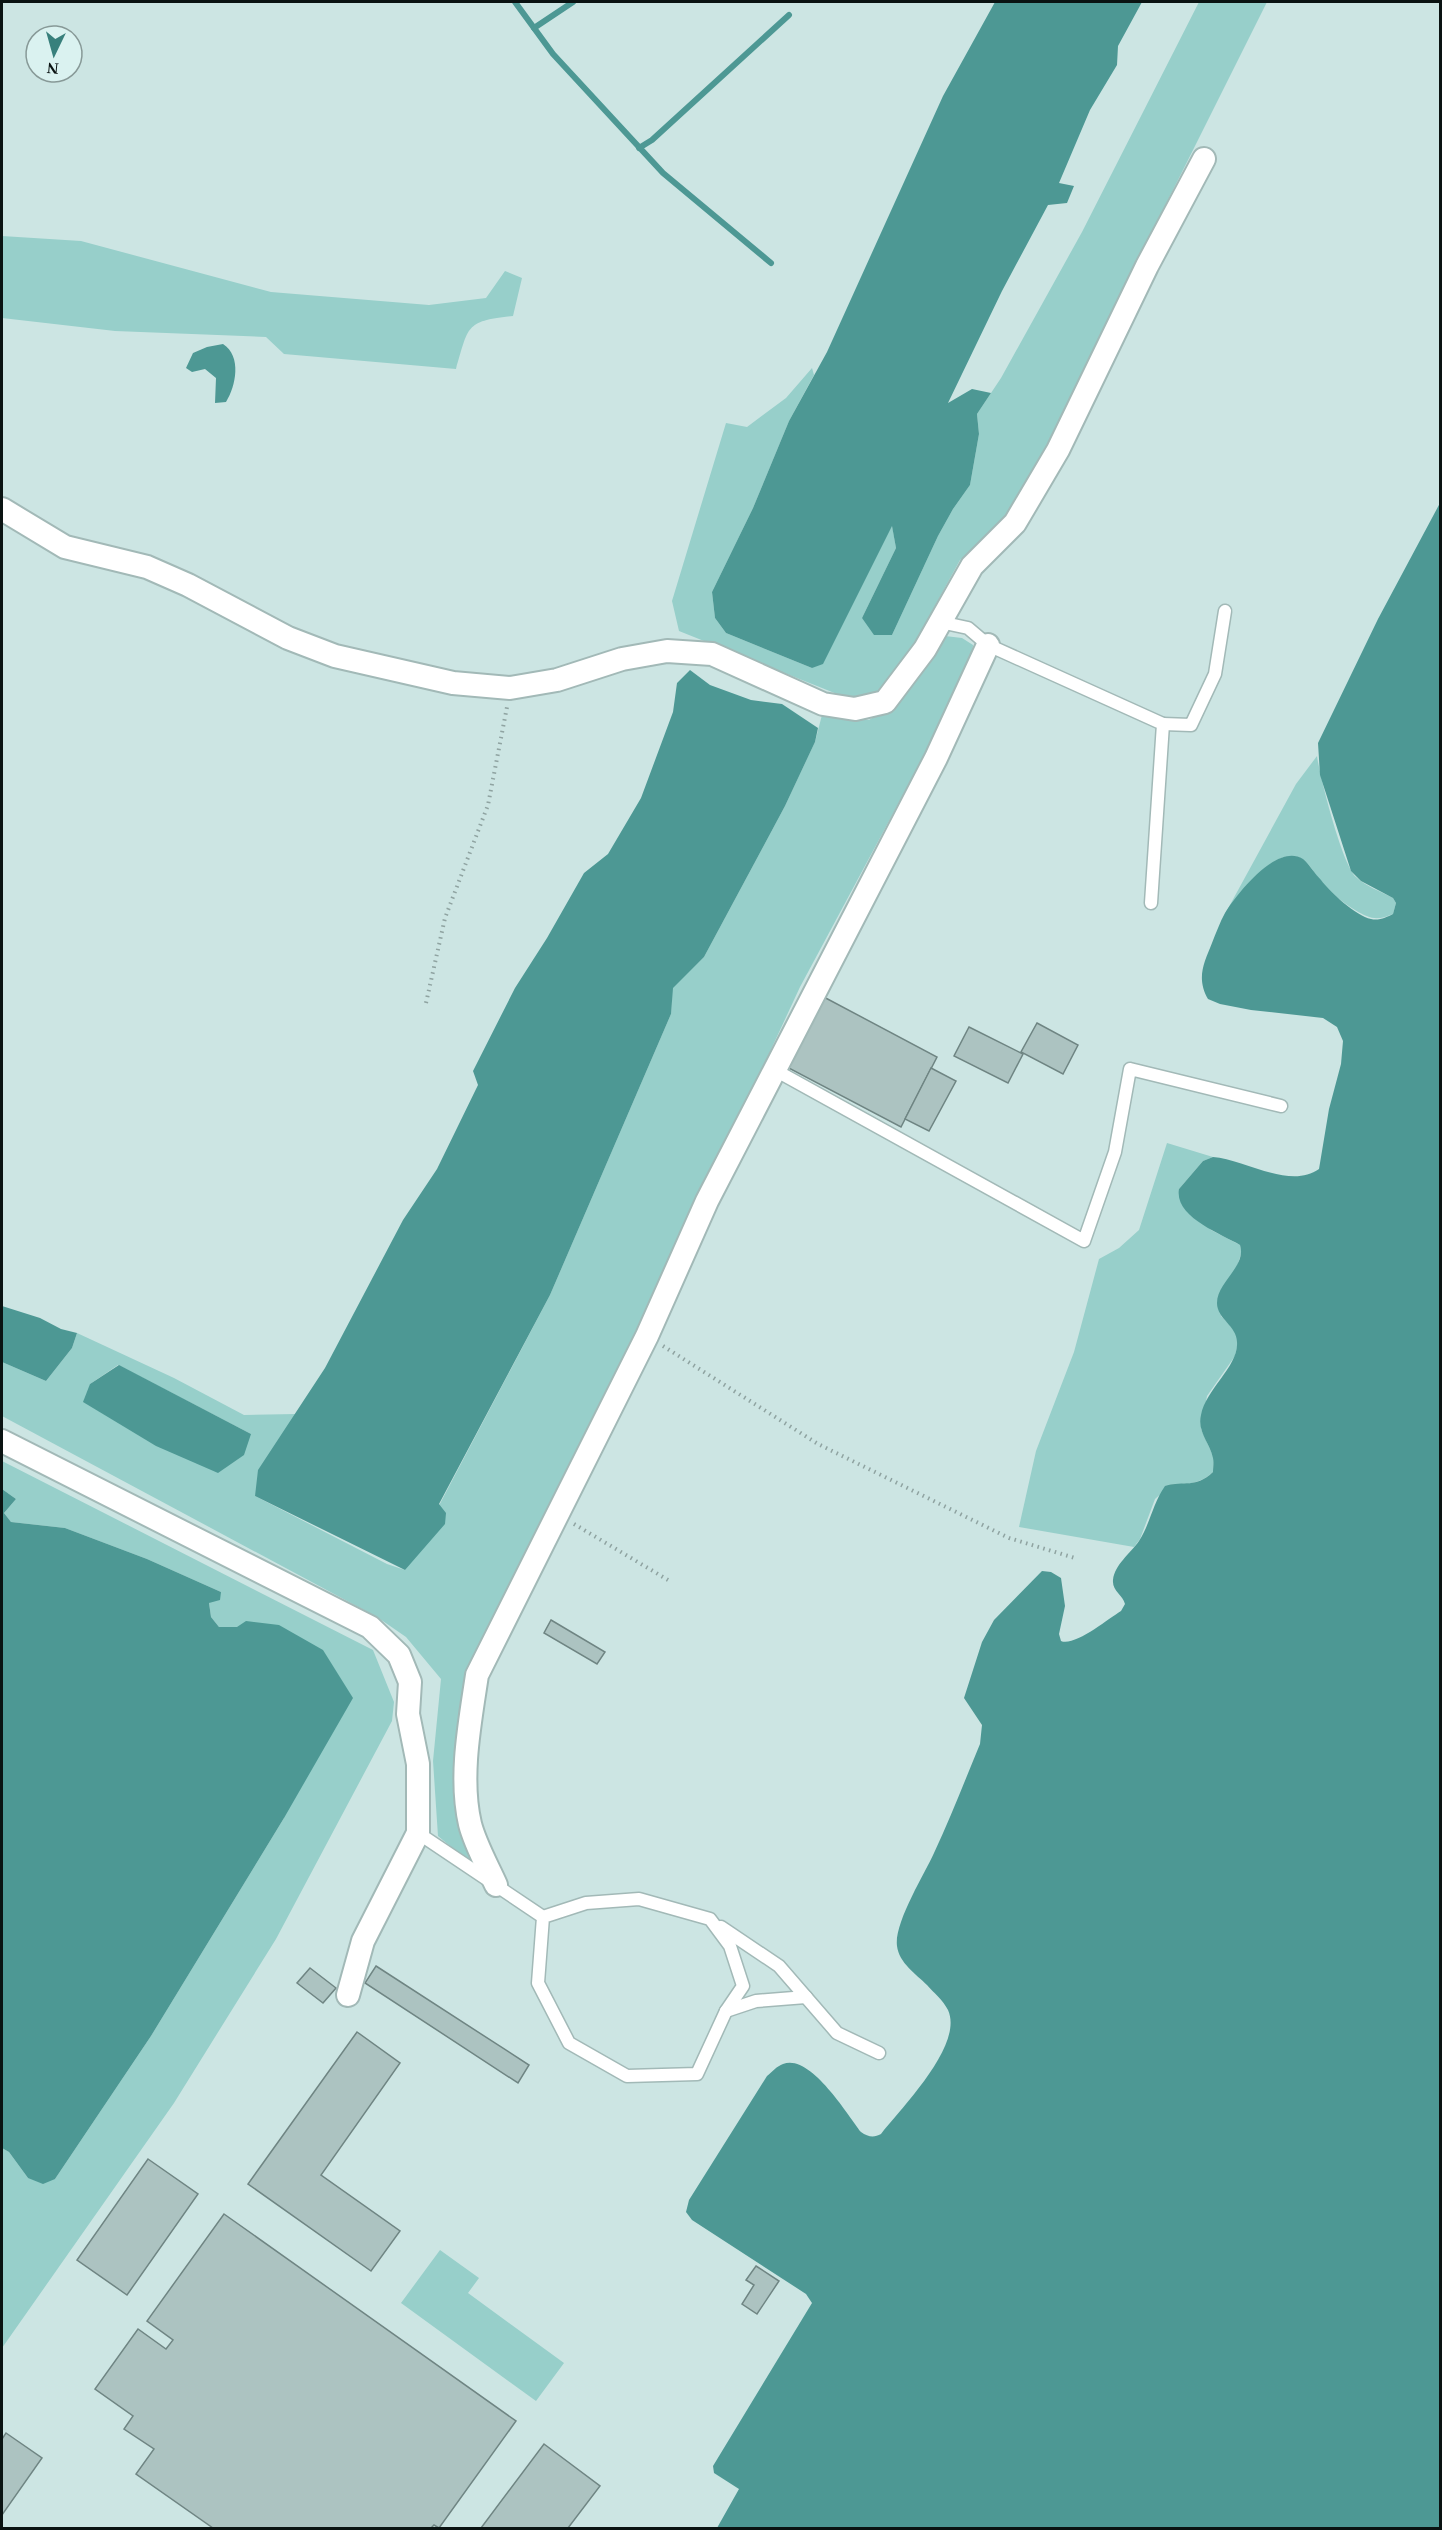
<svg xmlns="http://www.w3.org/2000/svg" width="1442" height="2530" font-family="Georgia,serif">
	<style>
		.green { fill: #97cfca; fill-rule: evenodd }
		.water { fill: #4d9894 }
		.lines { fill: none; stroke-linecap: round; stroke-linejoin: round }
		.stream { stroke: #4d9894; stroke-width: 6 }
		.building { fill: #acc3c1; stroke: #6f8583; stroke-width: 1.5 }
		.service-casing { stroke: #a2b9b7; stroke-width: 15 }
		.minor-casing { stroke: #a2b9b7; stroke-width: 26 }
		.path { stroke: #8fa3a1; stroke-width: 4; stroke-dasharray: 1.5 4.5; stroke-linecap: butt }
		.service { stroke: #fff; stroke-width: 12 }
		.minor { stroke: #fff; stroke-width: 22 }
	</style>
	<rect width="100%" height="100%" fill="#cce5e3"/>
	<g class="green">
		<path d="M1199 2H1267L1149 238 1131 282 1025 491 999 532 960 560 905 661 873 697 847 698 679 631 672 601 726 423 747 427 786 398 812 368 814 375 789 421 753 508 712 592 715 618 726 633 812 668 892 525 896 548 862 618 892 635 938 536 953 509 970 485 979 434 977 414 1001 378 1082 232Z"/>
		<path d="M2 236 81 241 271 292 429 305 486 298 505 271 522 278 513 316C465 321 469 326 456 369L284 354 266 337 115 331 2 318Z"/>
		<path d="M945 636 962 638 973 645 972 657 948 711 800 987 662 1284 475 1656 461 1753 462 1838 482 1864 480 1871 438 1836 433 1761 441 1679 406 1637 377 1617 2 1416V1362L46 1381 72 1348 77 1333 174 1378 244 1415 296 1414 279 1440 255 1496 387 1564 405 1570 550 1295 671 1014 672 988 704 957 785 806 815 742 823 711 869 720 900 700ZM118 1365 251 1434 90 1384Z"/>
		<path d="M1317 756C1320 777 1342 864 1356 877 1365 886 1382 892 1393 898L1396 903 1393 914C1377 921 1370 919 1355 910 1342 902 1330 892 1320 880 1315 874 1309 863 1302 859 1276 843 1238 897 1225 914L1296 784Z"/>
		<path d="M1167 1143 1213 1157 1203 1161 1179 1189 1211 1230 1240 1245 1242 1251 1221 1316 1236 1332 1238 1344 1235 1356 1207 1396 1201 1429 1214 1458 1213 1472C1200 1484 1189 1484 1172 1484L1155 1499 1140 1539 1134 1547 1019 1527 1036 1451 1074 1352 1099 1259 1119 1248 1139 1230Z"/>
		<path d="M2 1461 373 1650 394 1702 392 1721 276 1939 174 2103 2 2348V2148L9 2152 28 2178 55 2179 151 2036 284 1818 237 1627H219L211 1617 209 1603 221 1592 147 1559 65 1528 11 1522 4 1513 16 1499 2 1489Z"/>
		<path d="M440 2250 479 2278 468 2293 564 2363 536 2401 401 2303Z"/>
	</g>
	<g class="water">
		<path d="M995 2H1142L1118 46 1117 65 1090 110 1059 183 1074 186 1067 203 1048 205 1002 291 948 403 972 389 991 393 977 414 979 434 970 485 953 509 938 536 892 635H874L862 618 896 548 892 526 823 664 812 668 726 633 715 618 712 592 753 508 789 421 827 352 943 96Z"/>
		<path d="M223 344C242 356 236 386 226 402L215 403 216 378 205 369 192 372 186 368 193 353 207 347Z"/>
		<path d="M1440 503V2528H717L739 2489 714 2473 713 2466 812 2303 806 2294 692 2220 686 2212 689 2200 767 2076C772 2072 777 2066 783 2064 810 2053 847 2114 861 2132 868 2137 874 2138 881 2134 902 2107 964 2045 948 2010 943 2000 934 1993 927 1985 916 1974 899 1963 897 1946 894 1923 924 1875 934 1853 951 1817 965 1780 980 1744L982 1725 964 1698 982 1642 994 1620 1042 1571 1051 1572 1061 1578 1065 1606 1059 1634 1061 1641C1074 1647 1108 1619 1121 1611L1125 1604C1123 1595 1112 1591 1113 1580 1115 1564 1130 1554 1139 1541 1150 1524 1153 1503 1165 1486 1185 1480 1195 1489 1213 1472 1213 1468 1214 1462 1213 1458 1210 1443 1197 1432 1201 1415 1206 1389 1239 1366 1237 1342 1237 1326 1217 1319 1217 1303 1217 1282 1247 1266 1240 1245 1221 1234 1174 1217 1179 1189L1203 1161 1213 1157C1244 1159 1290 1190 1319 1169L1329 1109 1341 1064 1343 1041 1337 1027 1323 1018 1251 1010 1220 1004 1208 999C1196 978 1204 963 1212 943 1216 933 1220 922 1225 913 1236 895 1277 842 1303 859 1309 864 1315 874 1321 880 1330 892 1356 916 1371 919 1379 921 1387 917 1393 914L1396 903 1393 898 1361 881 1351 871 1320 775 1318 743 1378 619Z"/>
		<path d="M690 670 710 685 751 700 782 704 818 728 815 742 785 806 704 957 673 988 671 1014 550 1295 439 1504 446 1513 445 1524 405 1570 255 1496 258 1470 325 1368 403 1220 437 1169 478 1085 473 1071 515 988 547 938 584 873 608 854 641 798 673 712 677 683Z"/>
		<path d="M2 1306 40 1318 61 1329 77 1333 72 1348 46 1381 2 1362Z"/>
		<path d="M119 1365 251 1434 244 1455 218 1473 156 1446 83 1402 90 1384Z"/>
		<path d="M2 1489 16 1499 4 1513 11 1522 65 1528 147 1559 221 1592 220 1600 209 1603 211 1617 219 1627H237L246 1621 279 1625 323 1650 353 1698 284 1818 151 2036 55 2179 43 2184 28 2178 9 2152 2 2148Z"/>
	</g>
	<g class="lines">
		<g class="stream">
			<path d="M515 2 553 54 663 173 771 263"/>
			<path d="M534 28 573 2"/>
			<path d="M639 148 652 140 789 15"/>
		</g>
	</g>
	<g class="building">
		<path d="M820 995 937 1057 901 1127 783 1065Z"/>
		<path d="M1037 1023 1078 1045 1063 1074 1021 1052Z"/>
		<path d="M969 1027 1023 1054 1008 1083 954 1056Z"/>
		<path d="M931 1068 956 1081 929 1131 905 1119Z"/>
		<path d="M551 1620 605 1652 597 1664 544 1633Z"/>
		<path d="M376 1966 529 2065 518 2083 365 1983Z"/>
		<path d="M310 1968 336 1988 323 2003 297 1983Z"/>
		<path d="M357 2032 400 2063 321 2175 400 2231 371 2271 248 2184Z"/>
		<path d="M148 2159 198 2194 127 2295 77 2260Z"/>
		<path d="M224 2214 516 2421 439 2528 434 2525 431 2528H213L136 2474 154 2449 124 2429 133 2416 95 2389 138 2329 166 2349 173 2340 147 2321Z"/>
		<path d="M756 2266 779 2281 757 2314 742 2304 754 2285 746 2280Z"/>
		<path d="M6 2433 42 2458 2 2515V2439Z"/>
		<path d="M544 2444 600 2486 568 2528H481Z"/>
	</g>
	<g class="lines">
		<g class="service-casing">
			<g id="service">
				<path d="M940 622 968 628 988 645 1163 724 1151 903"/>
				<path d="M1163 724 1191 725 1215 674 1225 611"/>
				<path d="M773 1069 1084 1241 1115 1152 1130 1069 1281 1106"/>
				<path d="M418 1833 543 1917 538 1983 569 2043 627 2076 697 2074 726 2011 743 1986 730 1946 710 1919 639 1899 586 1903 543 1917"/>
				<path d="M721 1927 779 1966 837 2033 879 2053"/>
				<path d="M726 2011 756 2001 806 1997"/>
			</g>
		</g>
		<g class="minor-casing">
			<g id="minor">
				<path d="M2 509 65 547 147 567 188 585 288 638 335 656 453 683 510 688 557 680 622 659 667 651 712 654 823 704 855 709 885 702 925 649 972 566 1015 523 1058 450 1147 266 1204 159"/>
				<path d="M2 1441 370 1627 399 1655 410 1682 408 1714 418 1764V1833L363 1941 348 1995"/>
				<path d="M496 1885C487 1865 475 1844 470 1824 459 1777 470 1722 477 1675L647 1336 707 1201 936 758 988 645"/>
			</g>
		</g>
		<g class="path">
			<path d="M426 1003 445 918 488 805 507 707"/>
			<path d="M663 1346 818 1444 1009 1538 1075 1558"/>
			<path d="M574 1524 668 1580"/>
		</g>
		<use href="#service" class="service"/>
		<use href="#minor" class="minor"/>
	</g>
	<rect width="1442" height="2530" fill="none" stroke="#0a1312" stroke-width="6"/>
	<g transform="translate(54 54) rotate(185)"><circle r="28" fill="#daf2f0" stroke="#879997" stroke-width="1.5"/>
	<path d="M0-4.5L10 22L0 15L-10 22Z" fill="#38807c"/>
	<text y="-9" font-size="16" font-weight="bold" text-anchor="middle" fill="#0a1312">N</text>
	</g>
</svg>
